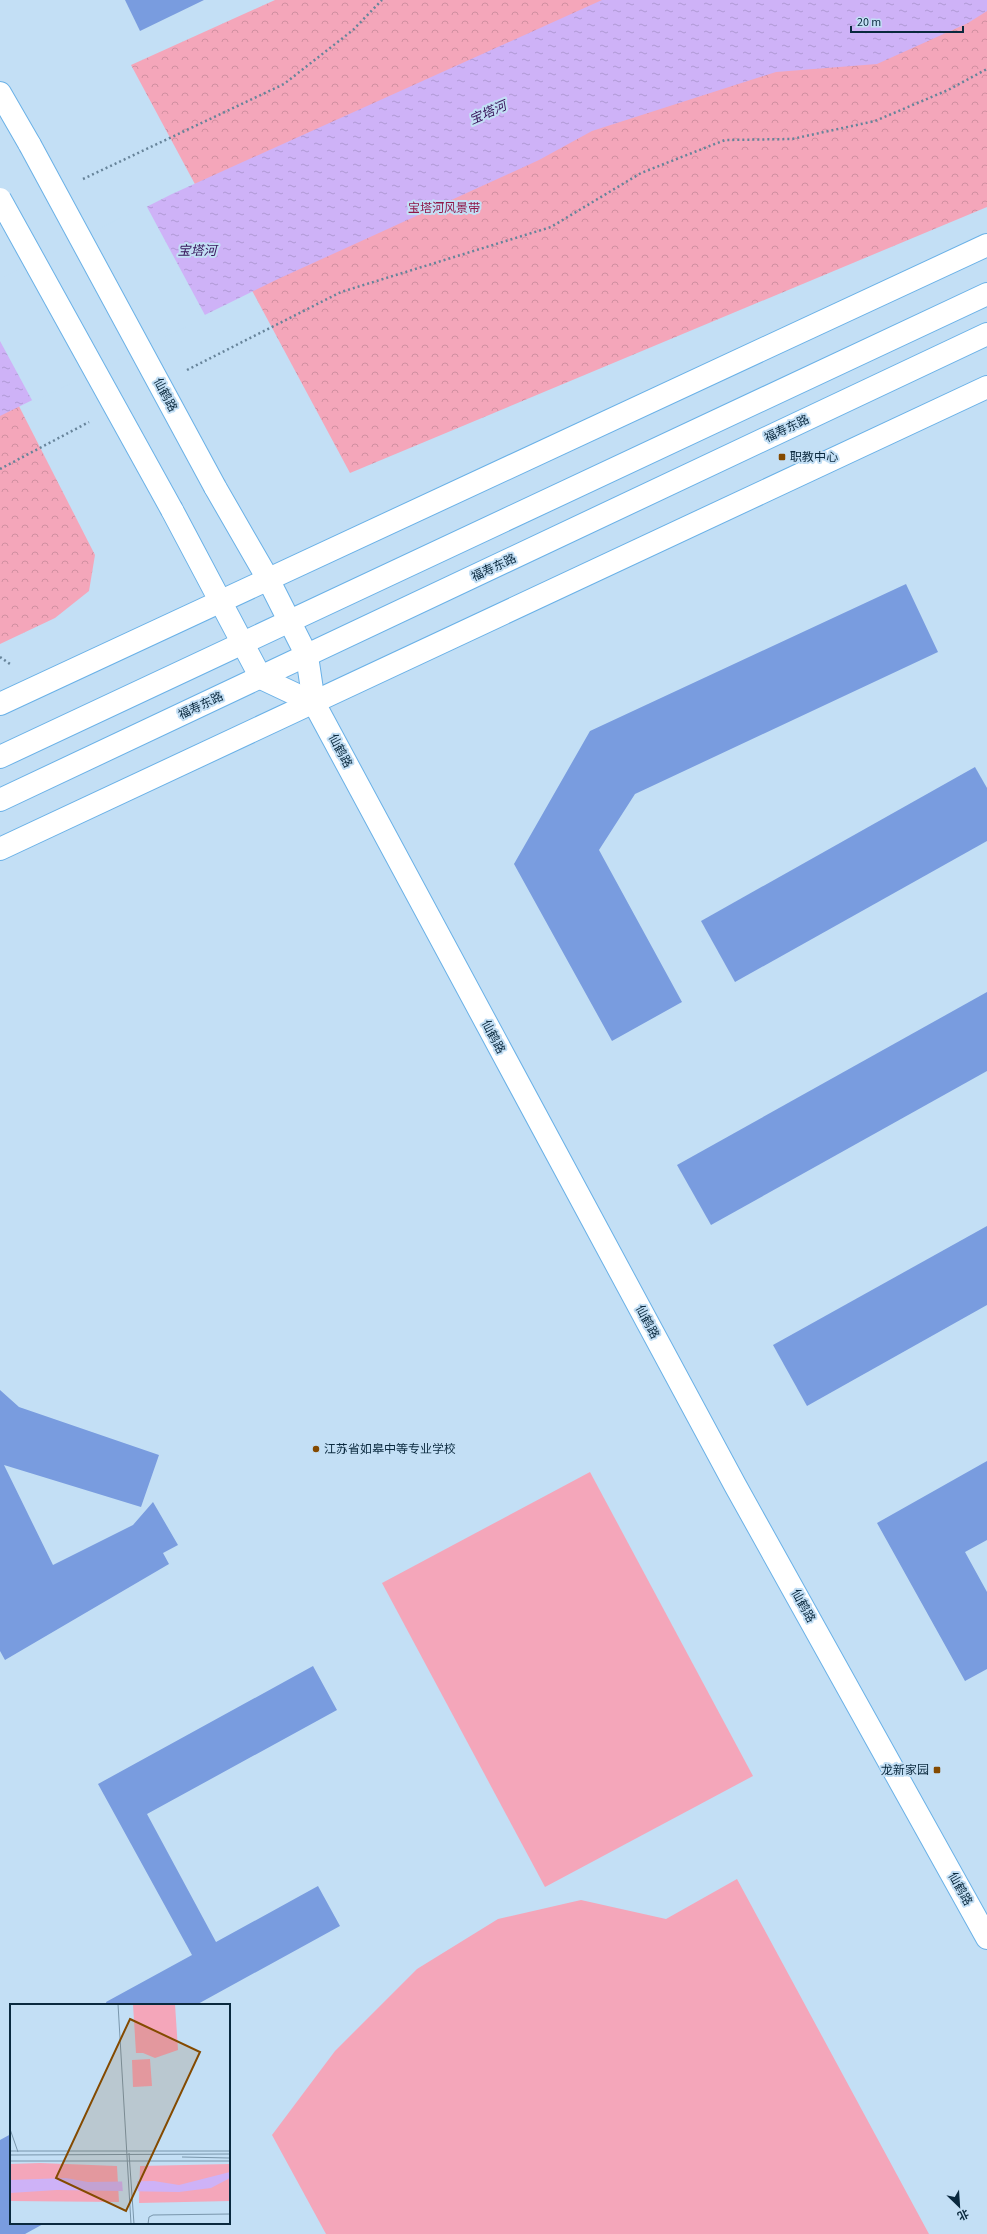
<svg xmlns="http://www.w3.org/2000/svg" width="987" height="2234" font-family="'Source Sans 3','Noto Sans SC',sans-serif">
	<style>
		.forest { fill: url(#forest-crowns) }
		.pitch { fill: #f4a6ba }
		.water { fill: url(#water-ripples) }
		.pier { fill: #c3dff5 }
		.building { fill: #799cdf }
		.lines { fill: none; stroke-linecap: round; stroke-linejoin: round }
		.minor-casing { stroke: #6ab1e7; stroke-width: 24 }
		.tertiary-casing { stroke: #6ab1e7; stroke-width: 24 }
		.secondary-casing { stroke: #6ab1e7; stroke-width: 24 }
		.path { stroke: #67849a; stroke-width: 2.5; stroke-dasharray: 2 3; stroke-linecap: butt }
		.minor { stroke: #fff; stroke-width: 22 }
		.tertiary { stroke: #fff; stroke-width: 22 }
		.secondary { stroke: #fff; stroke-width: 22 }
		.tertiary-bridge-casing { stroke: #6ab1e7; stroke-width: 24; stroke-linecap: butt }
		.tertiary-bridge { stroke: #fff; stroke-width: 22 }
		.poi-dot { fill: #844a00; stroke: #c3dff5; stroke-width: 1.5 }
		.labels { text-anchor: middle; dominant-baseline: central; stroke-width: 4; stroke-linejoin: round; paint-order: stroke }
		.park-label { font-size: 12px; fill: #901849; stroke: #c3dff5 }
		.street-label { font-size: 12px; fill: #0a293e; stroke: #c3dff5 }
		.poi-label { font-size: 12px; fill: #0a293e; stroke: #c3dff5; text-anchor: start }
		.water-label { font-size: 13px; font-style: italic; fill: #361258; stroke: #c3dff5 }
		.inset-road { fill: none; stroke: #7996ac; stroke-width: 1 }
		.view { fill: #844a00; fill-opacity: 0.15; stroke: #844a00; stroke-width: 2 }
		.inset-edge { fill: none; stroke: #0a293e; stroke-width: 2 }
	</style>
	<defs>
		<pattern id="forest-crowns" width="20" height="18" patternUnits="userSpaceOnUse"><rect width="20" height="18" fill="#f4a6ba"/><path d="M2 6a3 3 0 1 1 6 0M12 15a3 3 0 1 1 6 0" fill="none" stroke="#d08fa1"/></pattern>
		<pattern id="water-ripples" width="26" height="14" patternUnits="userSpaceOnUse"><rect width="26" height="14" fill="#ceb2f7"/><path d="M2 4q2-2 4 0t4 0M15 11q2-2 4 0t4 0" fill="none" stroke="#b099d5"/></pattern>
	</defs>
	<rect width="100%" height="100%" fill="#c3dff5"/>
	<g class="forest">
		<path d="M275 0H987V207L350 473 131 65Z"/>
		<path d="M0 369 95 555 89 591 55 618 0 644Z"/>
	</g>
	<g class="pitch">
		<path d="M590 1472 753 1776 545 1887 382 1583Z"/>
		<path d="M737 1879 929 2234H326L272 2135 335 2051 417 1969 498 1919 581 1900 666 1919Z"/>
	</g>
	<path class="water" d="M602 0H987V11L968 23 877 64 776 72 592 131 539 160 278 279 0 416V281L172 194Z"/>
	<path class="pier" d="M146 205 206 317 33 402 0 341V279Z"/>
	<g class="building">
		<path d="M125 0H204L140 31Z"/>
		<path d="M906 584 938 652 635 794 599 850 682 1002 612 1041 514 864 590 731Z"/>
		<path d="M975 767 987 788V841L735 982 701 921Z"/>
		<path d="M987 992V1071L711 1225 677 1165Z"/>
		<path d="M987 1226V1305L807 1406 773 1345Z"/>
		<path d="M0 1390 19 1407 159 1455 141 1507 4 1465 53 1565 133 1525 153 1502 178 1545 163 1553 169 1564 5 1660 0 1651Z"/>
		<path d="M987 1461V1540L965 1552 987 1592V1669L965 1681 877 1523Z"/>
		<path d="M313 1666 337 1710 147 1814 216 1942 318 1886 340 1926 196 2005H107L106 2002 192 1955 98 1784Z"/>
		<path d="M11 2134V2223H45L25 2234H0V2140Z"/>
	</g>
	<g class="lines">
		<g class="minor-casing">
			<g id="minor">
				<path d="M0 704 987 245"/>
				<path d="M0 849 987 387"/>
			</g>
		</g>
		<g class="tertiary-casing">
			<g id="tertiary">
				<path d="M0 93 30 145"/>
				<path d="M215 487 268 579 307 656 314 703 735 1485 987 1938"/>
				<path d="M172 510 261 678 314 703"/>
			</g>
		</g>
		<g class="secondary-casing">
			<g id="secondary">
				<path d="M0 757 987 294"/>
				<path d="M0 800 987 334"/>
			</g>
		</g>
		<g class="path">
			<path d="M83 179 284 84 353 30 382 0"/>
			<path d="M187 370 341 292 551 227 641 173 725 140 792 139 875 121 948 90 987 69"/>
			<path d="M0 469 89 422"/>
			<path d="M0 657 10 664"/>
		</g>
		<use href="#minor" class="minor"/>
		<use href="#tertiary" class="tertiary"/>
		<use href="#secondary" class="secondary"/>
		<g class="tertiary-bridge-casing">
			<g id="tertiary-bridge">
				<path d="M30 145 215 487"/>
				<path d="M0 199 172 510"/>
			</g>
		</g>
		<use href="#tertiary-bridge" class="tertiary-bridge"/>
	</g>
	<g class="poi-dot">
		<rect x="778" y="453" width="8" height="8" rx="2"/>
		<circle cx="316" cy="1449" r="4"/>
		<rect x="933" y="1766" width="8" height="8" rx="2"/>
	</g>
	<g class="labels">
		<g class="park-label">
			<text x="444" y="208">宝塔河风景带</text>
		</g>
		<g class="street-label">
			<text transform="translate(165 395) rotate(62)">仙鹤路</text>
			<text transform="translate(787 429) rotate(-25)">福寿东路</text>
			<text transform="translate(494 568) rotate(-25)">福寿东路</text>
			<text transform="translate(201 706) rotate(-25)">福寿东路</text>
			<text transform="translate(340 751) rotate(62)">仙鹤路</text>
			<text transform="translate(493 1037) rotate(62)">仙鹤路</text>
			<text transform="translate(647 1322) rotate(62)">仙鹤路</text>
			<text transform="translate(803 1606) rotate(61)">仙鹤路</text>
			<text transform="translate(960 1889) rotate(61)">仙鹤路</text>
		</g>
		<g class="poi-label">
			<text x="790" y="457">职教中心</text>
			<text x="324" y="1449">江苏省如皋中等专业学校</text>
			<text x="929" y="1770" text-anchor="end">龙新家园</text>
		</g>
		<g class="water-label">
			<text transform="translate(488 113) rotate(-24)">宝塔河</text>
			<text x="197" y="251">宝塔河</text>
		</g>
	</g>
	<g transform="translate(10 2004)">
		<rect width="220" height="220" fill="#c3dff5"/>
		<path d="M30 159 107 162 109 198 0 197V160ZM220 160V197L129 199 130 162Z" fill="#f4a6ba"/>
		<path d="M123 0H165L168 46 145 54 133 49H126ZM140 55 142 82 123 83 122 56Z" fill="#f4a6ba"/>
		<path d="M220 168V174L201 184 169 188 47 186 0 189V176L56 174 78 178 144 177 169 181Z" fill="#ceb2f7"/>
		<path d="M112 176H127L128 189 113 190Z" fill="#c3dff5"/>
		<path class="inset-road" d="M108 0 121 220M0 125 8 148M0 147H220M119 149 124 220M0 151 220 150M172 153 220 154M0 157H220M138 220 139 213 143 211 220 210"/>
		<path class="view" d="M120 15 190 48 116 207 46 174Z"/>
		<rect width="220" height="220" class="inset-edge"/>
	</g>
	<g transform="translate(959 2206) rotate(155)" stroke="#c3dff5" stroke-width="3" paint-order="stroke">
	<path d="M0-3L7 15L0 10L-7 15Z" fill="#0a293e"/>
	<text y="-6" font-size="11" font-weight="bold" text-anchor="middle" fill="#0a293e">北</text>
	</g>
	<path d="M851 26v6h112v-6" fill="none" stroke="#0a293e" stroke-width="2"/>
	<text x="857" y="26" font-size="12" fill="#0a293e" stroke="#c3dff5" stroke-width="3" paint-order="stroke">20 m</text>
</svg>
